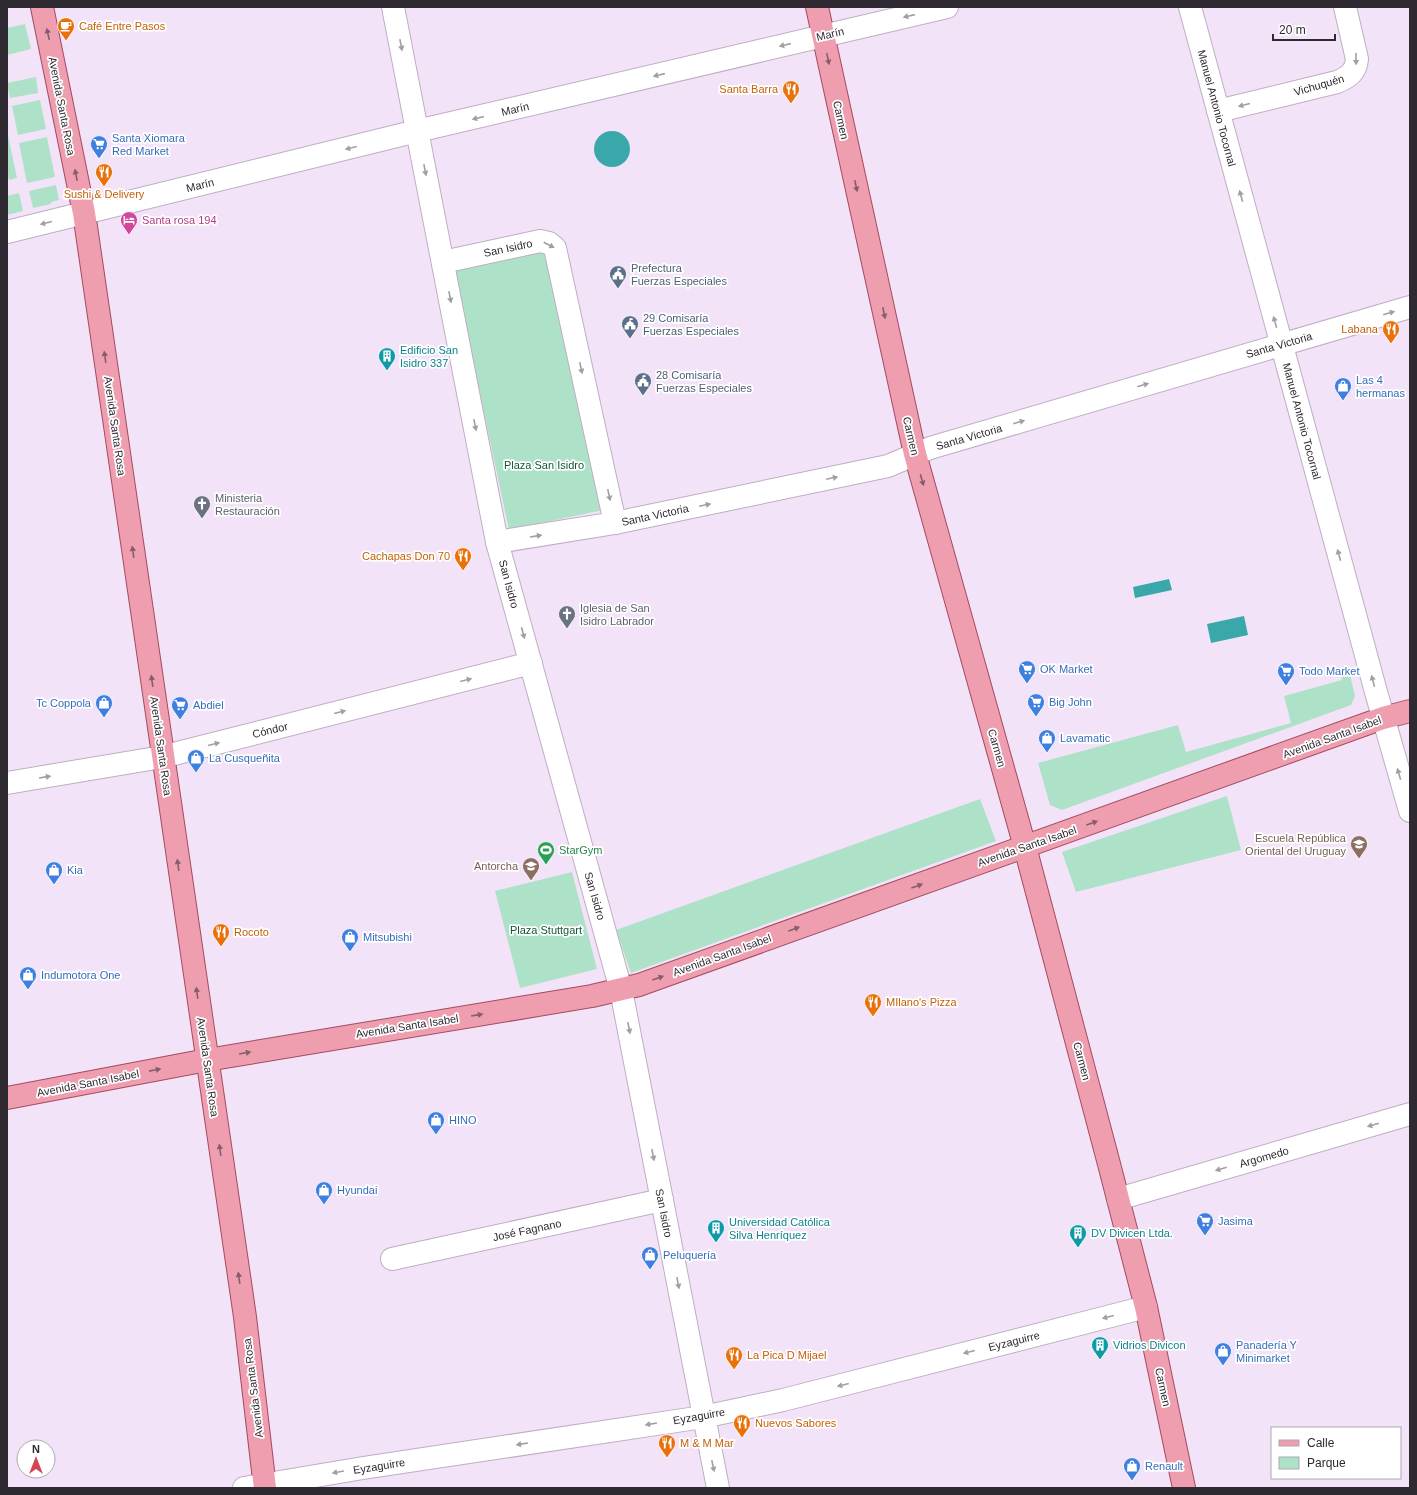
<svg xmlns="http://www.w3.org/2000/svg" width="1417" height="1495" font-family="Helvetica,sans-serif">
	<style>
		.green { fill: #aee2c8 }
		.water { fill: #3aa8ab }
		.lines { fill: none; stroke-linecap: round; stroke-linejoin: round }
		.minor-casing { stroke: #beaec3; stroke-width: 24 }
		.major-casing { stroke: #a44b60; stroke-width: 24 }
		.minor { stroke: #fff; stroke-width: 22 }
		.major { stroke: #ee9eaf; stroke-width: 22 }
		.oneway { fill: #a19fa2 }
		.oneway2 { fill: #855e6a }
		.labels { text-anchor: middle; dominant-baseline: central; stroke-width: 3.5; stroke-linejoin: round; paint-order: stroke }
		.food-label { font-size: 11px; fill: #c56008; stroke: #fff; text-anchor: start }
		.street-label { font-size: 11px; fill: #2f2931; stroke: #fff }
		.shop-label { font-size: 11px; fill: #366cbe; stroke: #fff; text-anchor: start }
		.hotel-label { font-size: 11px; fill: #b23c85; stroke: #fff; text-anchor: start }
		.service-label { font-size: 11px; fill: #4e5e75; stroke: #fff; text-anchor: start }
		.culture-label { font-size: 11px; fill: #0d838f; stroke: #fff; text-anchor: start }
		.park-label { font-size: 11px; fill: #13543c; stroke: #fff }
		.worship-label { font-size: 11px; fill: #5b616d; stroke: #fff; text-anchor: start }
		.education-label { font-size: 11px; fill: #785e54; stroke: #fff; text-anchor: end }
		.leisure-label { font-size: 11px; fill: #27864d; stroke: #fff; text-anchor: start }
	</style>
	<rect width="100%" height="100%" fill="#f3e3f9"/>
	<g class="green">
		<path d="M25 24 31 49 7 55V28Z"/>
		<path d="M36 77 38 93 10 98 7 83Z"/>
		<path d="M40 100 46 129 18 135 12 106Z"/>
		<path d="M7 131 17 178 9 180 7 172Z"/>
		<path d="M47 137 55 177 27 183 19 143Z"/>
		<path d="M56 185 59 200 51 202V204L33 208 29 191Z"/>
		<path d="M19 193 23 211 7 215V196Z"/>
		<path d="M543 247 603 510 509 530 453 267Z"/>
		<path d="M1348 667 1355 696 1351 705 1062 810 1050 805 1038 763 1178 725 1186 752 1291 723 1284 696 1342 680 1339 670Z"/>
		<path d="M1227 796 1241 850 1076 892 1062 852Z"/>
		<path d="M980 799 996 841 631 973 616 930Z"/>
		<path d="M572 872 597 969 520 988 495 891Z"/>
	</g>
	<g class="water">
		<circle cx="612" cy="149" r="18"/>
		<path d="M1169 579 1172 590 1135 598 1133 587Z"/>
		<path d="M1244 616 1248 635 1211 643 1207 624Z"/>
	</g>
	<g class="lines">
		<g class="minor-casing">
			<g id="minor">
				<path d="M393 7 497 542 621 990 718 1488"/>
				<path d="M1190 7 1376 692 1410 811"/>
				<path d="M1218 111 1337 82C1349 77 1356 72 1357 59L1345 7"/>
				<path d="M7 232 417 131 947 7"/>
				<path d="M443 262 540 241 549 243 555 248 615 523"/>
				<path d="M497 542 615 523 888 466 930 448 1410 307"/>
				<path d="M7 783 162 757 531 663"/>
				<path d="M1118 1199 1410 1114"/>
				<path d="M392 1259 662 1200"/>
				<path d="M244 1488 363 1468 703 1417 783 1400 1146 1307"/>
			</g>
		</g>
		<g class="major-casing">
			<g id="major">
				<path d="M42 7 84 213 245 1317 265 1488"/>
				<path d="M817 7 915 454 1025 847 1109 1164 1146 1307 1184 1488"/>
				<path d="M7 1098 207 1060 592 996 639 985 1383 718 1410 711"/>
			</g>
		</g>
		<use href="#minor" class="minor"/>
		<use href="#major" class="major"/>
	</g>
	<defs><path id="oneway-solid" d="M-6-.8H1V-3.2L6.5 0L1 3.2V.8H-6Z"/></defs>
	<g class="oneway">
		<use href="#oneway-solid" transform="translate(909 16) rotate(167)"/>
		<use href="#oneway-solid" transform="translate(401 45) rotate(79)"/>
		<use href="#oneway-solid" transform="translate(785 45) rotate(167)"/>
		<use href="#oneway-solid" transform="translate(1356 59) rotate(89)"/>
		<use href="#oneway-solid" transform="translate(659 75) rotate(167)"/>
		<use href="#oneway-solid" transform="translate(1244 105) rotate(166)"/>
		<use href="#oneway-solid" transform="translate(478 118) rotate(167)"/>
		<use href="#oneway-solid" transform="translate(351 148) rotate(166)"/>
		<use href="#oneway-solid" transform="translate(425 170) rotate(79)"/>
		<use href="#oneway-solid" transform="translate(1241 196) rotate(-105)"/>
		<use href="#oneway-solid" transform="translate(46 223) rotate(166)"/>
		<use href="#oneway-solid" transform="translate(549 245) rotate(28)"/>
		<use href="#oneway-solid" transform="translate(450 297) rotate(79)"/>
		<use href="#oneway-solid" transform="translate(1389 313) rotate(-16)"/>
		<use href="#oneway-solid" transform="translate(1275 322) rotate(-105)"/>
		<use href="#oneway-solid" transform="translate(581 368) rotate(78)"/>
		<use href="#oneway-solid" transform="translate(1143 385) rotate(-16)"/>
		<use href="#oneway-solid" transform="translate(1019 422) rotate(-16)"/>
		<use href="#oneway-solid" transform="translate(475 425) rotate(79)"/>
		<use href="#oneway-solid" transform="translate(832 478) rotate(-12)"/>
		<use href="#oneway-solid" transform="translate(609 495) rotate(78)"/>
		<use href="#oneway-solid" transform="translate(705 505) rotate(-12)"/>
		<use href="#oneway-solid" transform="translate(536 536) rotate(-9)"/>
		<use href="#oneway-solid" transform="translate(1339 555) rotate(-105)"/>
		<use href="#oneway-solid" transform="translate(523 633) rotate(75)"/>
		<use href="#oneway-solid" transform="translate(466 680) rotate(-14)"/>
		<use href="#oneway-solid" transform="translate(1373 681) rotate(-105)"/>
		<use href="#oneway-solid" transform="translate(340 712) rotate(-14)"/>
		<use href="#oneway-solid" transform="translate(214 744) rotate(-14)"/>
		<use href="#oneway-solid" transform="translate(1399 774) rotate(-106)"/>
		<use href="#oneway-solid" transform="translate(45 777) rotate(-9)"/>
		<use href="#oneway-solid" transform="translate(629 1028) rotate(79)"/>
		<use href="#oneway-solid" transform="translate(1373 1125) rotate(164)"/>
		<use href="#oneway-solid" transform="translate(653 1155) rotate(79)"/>
		<use href="#oneway-solid" transform="translate(1221 1169) rotate(164)"/>
		<use href="#oneway-solid" transform="translate(678 1283) rotate(79)"/>
		<use href="#oneway-solid" transform="translate(1108 1317) rotate(166)"/>
		<use href="#oneway-solid" transform="translate(969 1352) rotate(166)"/>
		<use href="#oneway-solid" transform="translate(843 1385) rotate(166)"/>
		<use href="#oneway-solid" transform="translate(651 1424) rotate(171)"/>
		<use href="#oneway-solid" transform="translate(522 1444) rotate(171)"/>
		<use href="#oneway-solid" transform="translate(713 1466) rotate(78)"/>
		<use href="#oneway-solid" transform="translate(338 1472) rotate(170)"/>
	</g>
	<g class="oneway2">
		<use href="#oneway-solid" transform="translate(48 34) rotate(-102)"/>
		<use href="#oneway-solid" transform="translate(828 59) rotate(78)"/>
		<use href="#oneway-solid" transform="translate(76 175) rotate(-101)"/>
		<use href="#oneway-solid" transform="translate(856 186) rotate(78)"/>
		<use href="#oneway-solid" transform="translate(884 313) rotate(78)"/>
		<use href="#oneway-solid" transform="translate(105 357) rotate(-98)"/>
		<use href="#oneway-solid" transform="translate(922 480) rotate(74)"/>
		<use href="#oneway-solid" transform="translate(133 552) rotate(-98)"/>
		<use href="#oneway-solid" transform="translate(152 681) rotate(-98)"/>
		<use href="#oneway-solid" transform="translate(1092 823) rotate(-20)"/>
		<use href="#oneway-solid" transform="translate(178 865) rotate(-98)"/>
		<use href="#oneway-solid" transform="translate(917 886) rotate(-20)"/>
		<use href="#oneway-solid" transform="translate(794 929) rotate(-20)"/>
		<use href="#oneway-solid" transform="translate(658 978) rotate(-20)"/>
		<use href="#oneway-solid" transform="translate(197 993) rotate(-98)"/>
		<use href="#oneway-solid" transform="translate(477 1015) rotate(-9)"/>
		<use href="#oneway-solid" transform="translate(245 1053) rotate(-10)"/>
		<use href="#oneway-solid" transform="translate(155 1070) rotate(-11)"/>
		<use href="#oneway-solid" transform="translate(220 1150) rotate(-98)"/>
		<use href="#oneway-solid" transform="translate(239 1278) rotate(-98)"/>
	</g>
	<defs>
		<g id="cafe-pin" transform="scale(0.9)"><path d="M0 17L-7.5 6A9.5 9.5 0 1 1 7.5 6Z" fill="#e8710a" stroke="#fff"/><path d="M-5.5-4.5H6V0H3Q3 3.5 0 3.5H-2.5Q-5.5 3.5-5.5 0ZM3-3.2v2h1.7v-2ZM-6 4.5H4V6H-6Z" fill="#fff"/></g>
		<g id="restaurant-pin" transform="scale(0.9)"><path d="M0 17L-7.5 6A9.5 9.5 0 1 1 7.5 6Z" fill="#e8710a" stroke="#fff"/><path d="M-5-6h1v4h1v-4h1v4h1v-4h1v5L-1.5 .5V6h-2V.5L-5-1ZM5-6V6H3V1.5H1.5Q1.5-4 5-6Z" fill="#fff"/></g>
		<g id="supermarket-pin" transform="scale(0.9)"><path d="M0 17L-7.5 6A9.5 9.5 0 1 1 7.5 6Z" fill="#3f7fe0" stroke="#fff"/><path d="M-6-5.5h2.5l.6 2H6L4.5 2H-2.5L-4.4-4H-6ZM-1.5 3.2a1.3 1.3 0 1 0 .1 0ZM3 3.2a1.3 1.3 0 1 0 .1 0Z" fill="#fff"/></g>
		<g id="hotel-pin" transform="scale(0.9)"><path d="M0 17L-7.5 6A9.5 9.5 0 1 1 7.5 6Z" fill="#d1479c" stroke="#fff"/><path d="M-6-4.5h1.5V1H6V5H4.5V3h-9V5H-6ZM-4 0a1.8 1.8 0 1 1 3.6 0ZM.5 0V-2.5h3Q6-2.5 6 0Z" fill="#fff"/></g>
		<g id="civic-pin" transform="scale(0.9)"><path d="M0 17L-7.5 6A9.5 9.5 0 1 1 7.5 6Z" fill="#5c6f8a" stroke="#fff"/><path d="M-.6-6.5H3V-4.5H.6V-3L4-1V1h2V6H-6V1h2V-1L-.6-3ZM-1.2 2.5V6h2.4V2.5Z" fill="#fff"/></g>
		<g id="building-pin" transform="scale(0.9)"><path d="M0 17L-7.5 6A9.5 9.5 0 1 1 7.5 6Z" fill="#0f9aa8" stroke="#fff"/><path d="M-4-6H4V6H1V3H-1V6H-4ZM-2.5-4.3h1.7v1.8h-1.7ZM.8-4.3h1.7v1.8H.8ZM-2.5-1h1.7V.8h-1.7ZM.8-1h1.7V.8H.8Z" fill="#fff"/></g>
		<g id="shop-pin" transform="scale(0.9)"><path d="M0 17L-7.5 6A9.5 9.5 0 1 1 7.5 6Z" fill="#3f7fe0" stroke="#fff"/><path d="M-5-2.5h2.3a2.7 3.5 0 0 1 5.4 0H5L5.5 6h-11ZM-1.5-2.5h3a1.5 2.3 0 0 0-3 0Z" fill="#fff"/></g>
		<g id="church-pin" transform="scale(0.9)"><path d="M0 17L-7.5 6A9.5 9.5 0 1 1 7.5 6Z" fill="#6b7280" stroke="#fff"/><path d="M-1.2-6h2.4v3.5h3.3v2.4h-3.3V6h-2.4V-.1h-3.3v-2.4h3.3Z" fill="#fff"/></g>
		<g id="school-pin" transform="scale(0.9)"><path d="M0 17L-7.5 6A9.5 9.5 0 1 1 7.5 6Z" fill="#8d6e63" stroke="#fff"/><path d="M0-5L7-2L0 1L-7-2ZM-4 1L0 2.5L4 1V4Q0 6-4 4Z" fill="#fff"/></g>
		<g id="stadium-pin" transform="scale(0.9)"><path d="M0 17L-7.5 6A9.5 9.5 0 1 1 7.5 6Z" fill="#2e9e5b" stroke="#fff"/><path d="M0-5a6.5 5 0 1 0 0 10a6.5 5 0 1 0 0-10ZM-3.5-1.8h7v3.6h-7Z" fill="#fff"/></g>
	</defs>
	<g fill-rule="evenodd">
		<use href="#cafe-pin" x="66" y="26"/>
		<use href="#restaurant-pin" x="791" y="89"/>
		<use href="#supermarket-pin" x="99" y="144"/>
		<use href="#restaurant-pin" x="104" y="172"/>
		<use href="#hotel-pin" x="129" y="220"/>
		<use href="#civic-pin" x="618" y="274"/>
		<use href="#civic-pin" x="630" y="324"/>
		<use href="#restaurant-pin" x="1391" y="329"/>
		<use href="#building-pin" x="387" y="356"/>
		<use href="#civic-pin" x="643" y="381"/>
		<use href="#shop-pin" x="1343" y="386"/>
		<use href="#church-pin" x="202" y="504"/>
		<use href="#restaurant-pin" x="463" y="556"/>
		<use href="#church-pin" x="567" y="614"/>
		<use href="#supermarket-pin" x="1027" y="669"/>
		<use href="#supermarket-pin" x="1286" y="671"/>
		<use href="#supermarket-pin" x="1036" y="702"/>
		<use href="#shop-pin" x="104" y="703"/>
		<use href="#supermarket-pin" x="180" y="705"/>
		<use href="#shop-pin" x="1047" y="738"/>
		<use href="#shop-pin" x="196" y="758"/>
		<use href="#school-pin" x="1359" y="844"/>
		<use href="#stadium-pin" x="546" y="850"/>
		<use href="#school-pin" x="531" y="866"/>
		<use href="#shop-pin" x="54" y="870"/>
		<use href="#restaurant-pin" x="221" y="932"/>
		<use href="#shop-pin" x="350" y="937"/>
		<use href="#shop-pin" x="28" y="975"/>
		<use href="#restaurant-pin" x="873" y="1002"/>
		<use href="#shop-pin" x="436" y="1120"/>
		<use href="#shop-pin" x="324" y="1190"/>
		<use href="#supermarket-pin" x="1205" y="1221"/>
		<use href="#building-pin" x="716" y="1228"/>
		<use href="#building-pin" x="1078" y="1233"/>
		<use href="#shop-pin" x="650" y="1255"/>
		<use href="#building-pin" x="1100" y="1345"/>
		<use href="#shop-pin" x="1223" y="1351"/>
		<use href="#restaurant-pin" x="734" y="1355"/>
		<use href="#restaurant-pin" x="742" y="1423"/>
		<use href="#restaurant-pin" x="667" y="1443"/>
		<use href="#shop-pin" x="1132" y="1466"/>
	</g>
	<g class="labels">
		<g class="food-label">
			<text x="79" y="26">Café Entre Pasos</text>
			<text x="778" y="89" text-anchor="end">Santa Barra</text>
			<text x="104" y="194" text-anchor="middle">Sushi &amp; Delivery</text>
			<text x="1378" y="329" text-anchor="end">Labana</text>
			<text x="450" y="556" text-anchor="end">Cachapas Don 70</text>
			<text x="234" y="932">Rocoto</text>
			<text x="886" y="1002">MIlano's Pizza</text>
			<text x="747" y="1355">La Pica D Mijael</text>
			<text x="755" y="1423">Nuevos Sabores</text>
			<text x="680" y="1443">M &amp; M Mar</text>
		</g>
		<g class="street-label">
			<text transform="translate(830 34) rotate(-13)">Marín</text>
			<text transform="translate(1319 85) rotate(-16)">Vichuquén</text>
			<text transform="translate(62 106) rotate(79)">Avenida Santa Rosa</text>
			<text transform="translate(1217 108) rotate(75)">Manuel Antonio Tocornal</text>
			<text transform="translate(515 109) rotate(-13)">Marín</text>
			<text transform="translate(841 120) rotate(78)">Carmen</text>
			<text transform="translate(200 185) rotate(-14)">Marín</text>
			<text transform="translate(508 248) rotate(-12)">San Isidro</text>
			<text transform="translate(1279 345) rotate(-16)">Santa Victoria</text>
			<text transform="translate(1302 421) rotate(75)">Manuel Antonio Tocornal</text>
			<text transform="translate(115 426) rotate(82)">Avenida Santa Rosa</text>
			<text transform="translate(911 436) rotate(77)">Carmen</text>
			<text transform="translate(969 437) rotate(-16)">Santa Victoria</text>
			<text transform="translate(655 515) rotate(-12)">Santa Victoria</text>
			<text transform="translate(509 584) rotate(75)">San Isidro</text>
			<text transform="translate(270 730) rotate(-14)">Cóndor</text>
			<text transform="translate(1332 737) rotate(-20)">Avenida Santa Isabel</text>
			<text transform="translate(161 746) rotate(82)">Avenida Santa Rosa</text>
			<text transform="translate(997 748) rotate(74)">Carmen</text>
			<text transform="translate(1027 846) rotate(-19)">Avenida Santa Isabel</text>
			<text transform="translate(595 896) rotate(74)">San Isidro</text>
			<text transform="translate(722 955) rotate(-20)">Avenida Santa Isabel</text>
			<text transform="translate(407 1026) rotate(-9)">Avenida Santa Isabel</text>
			<text transform="translate(1082 1061) rotate(75)">Carmen</text>
			<text transform="translate(208 1067) rotate(82)">Avenida Santa Rosa</text>
			<text transform="translate(88 1083) rotate(-11)">Avenida Santa Isabel</text>
			<text transform="translate(1264 1157) rotate(-16)">Argomedo</text>
			<text transform="translate(664 1213) rotate(79)">San Isidro</text>
			<text transform="translate(527 1230) rotate(-12)">José Fagnano</text>
			<text transform="translate(1014 1341) rotate(-14)">Eyzaguirre</text>
			<text transform="translate(1163 1387) rotate(78)">Carmen</text>
			<text transform="translate(253 1388) rotate(-97)">Avenida Santa Rosa</text>
			<text transform="translate(699 1416) rotate(-10)">Eyzaguirre</text>
			<text transform="translate(379 1466) rotate(-9)">Eyzaguirre</text>
		</g>
		<g class="shop-label">
			<text x="112" y="138">Santa Xiomara<tspan x="112" dy="13">Red Market</tspan></text>
			<text x="1356" y="380">Las 4<tspan x="1356" dy="13">hermanas</tspan></text>
			<text x="1040" y="669">OK Market</text>
			<text x="1299" y="671">Todo Market</text>
			<text x="1049" y="702">Big John</text>
			<text x="91" y="703" text-anchor="end">Tc Coppola</text>
			<text x="193" y="705">Abdiel</text>
			<text x="1060" y="738">Lavamatic</text>
			<text x="209" y="758">La Cusqueñita</text>
			<text x="67" y="870">Kia</text>
			<text x="363" y="937">Mitsubishi</text>
			<text x="41" y="975">Indumotora One</text>
			<text x="449" y="1120">HINO</text>
			<text x="337" y="1190">Hyundai</text>
			<text x="1218" y="1221">Jasima</text>
			<text x="663" y="1255">Peluquería</text>
			<text x="1236" y="1345">Panadería Y<tspan x="1236" dy="13">Minimarket</tspan></text>
			<text x="1145" y="1466">Renault</text>
		</g>
		<g class="hotel-label">
			<text x="142" y="220">Santa rosa 194</text>
		</g>
		<g class="service-label">
			<text x="631" y="268">Prefectura<tspan x="631" dy="13">Fuerzas Especiales</tspan></text>
			<text x="643" y="318">29 Comisaría<tspan x="643" dy="13">Fuerzas Especiales</tspan></text>
			<text x="656" y="375">28 Comisaría<tspan x="656" dy="13">Fuerzas Especiales</tspan></text>
		</g>
		<g class="culture-label">
			<text x="400" y="350">Edificio San<tspan x="400" dy="13">Isidro 337</tspan></text>
			<text x="729" y="1222">Universidad Católica<tspan x="729" dy="13">Silva Henríquez</tspan></text>
			<text x="1091" y="1233">DV Divicen Ltda.</text>
			<text x="1113" y="1345">Vidrios Divicon</text>
		</g>
		<g class="park-label">
			<text x="544" y="465">Plaza San Isidro</text>
			<text x="546" y="930">Plaza Stuttgart</text>
		</g>
		<g class="worship-label">
			<text x="215" y="498">Ministeria<tspan x="215" dy="13">Restauración</tspan></text>
			<text x="580" y="608">Iglesia de San<tspan x="580" dy="13">Isidro Labrador</tspan></text>
		</g>
		<g class="education-label">
			<text x="1346" y="838">Escuela República<tspan x="1346" dy="13">Oriental del Uruguay</tspan></text>
			<text x="518" y="866">Antorcha</text>
		</g>
		<g class="leisure-label">
			<text x="559" y="850">StarGym</text>
		</g>
	</g>
	<rect width="1417" height="1495" fill="none" stroke="#2f2931" stroke-width="16"/>
	<rect x="1271" y="1427" width="130" height="52" fill="#ffffff" stroke="#aca9ad"/>
	<rect x="1279" y="1440" width="20" height="6" fill="#ee9eaf" stroke="#aca9ad"/>
	<text x="1307" y="1447" font-size="12" fill="#2f2931">Calle</text>
	<rect x="1279" y="1457" width="20" height="12" fill="#aee2c8" stroke="#aca9ad"/>
	<text x="1307" y="1467" font-size="12" fill="#2f2931">Parque</text>
	<g transform="translate(36 1459)"><circle r="19" fill="#ffffff" stroke="#aca9ad"/>
	<path d="M0-3L7 15L0 10L-7 15Z" fill="#d54552"/>
	<text y="-6" font-size="11" font-weight="bold" text-anchor="middle" fill="#2f2931">N</text>
	</g>
	<path d="M1273 34v6h62v-6" fill="none" stroke="#2f2931" stroke-width="2"/>
	<text x="1279" y="34" font-size="12" fill="#2f2931" stroke="#ffffff" stroke-width="3" paint-order="stroke">20 m</text>
</svg>
